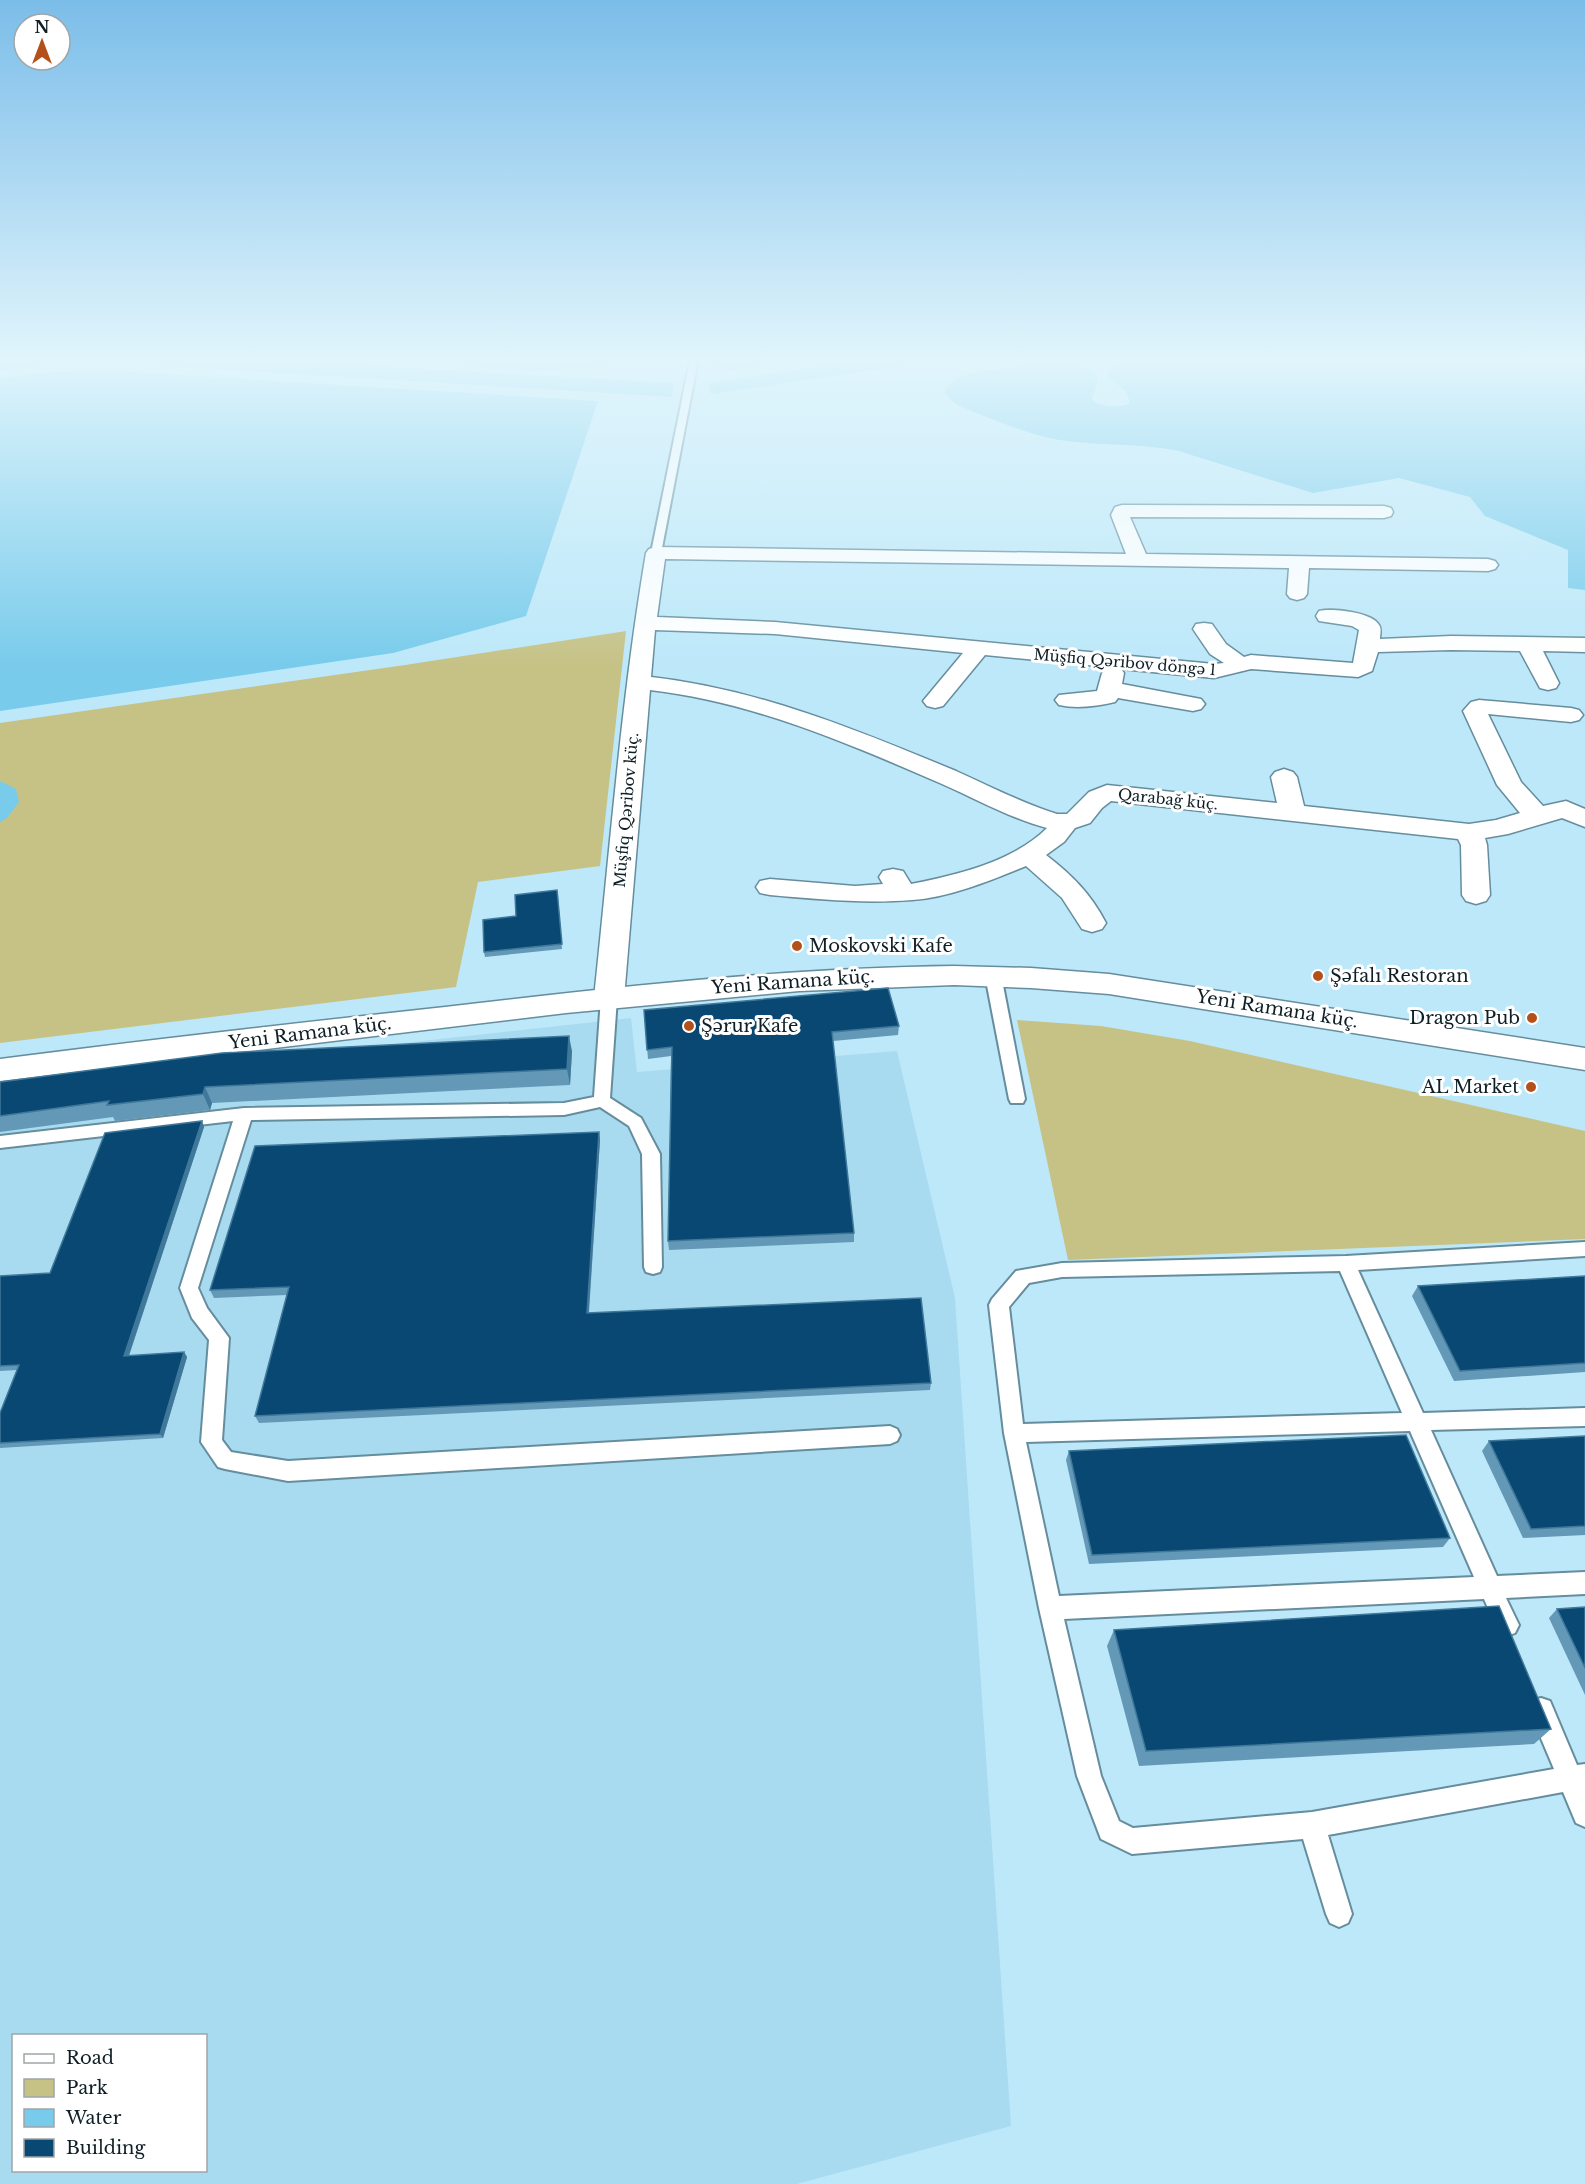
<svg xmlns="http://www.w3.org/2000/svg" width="1585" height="2184" font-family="'Libre Baskerville',serif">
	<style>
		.built { fill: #a9dbf0; fill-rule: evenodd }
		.green { fill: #c6c286 }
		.water { fill: #78cbeb }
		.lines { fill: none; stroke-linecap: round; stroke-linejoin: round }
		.service-casing { stroke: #658d9d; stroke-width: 4 }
		.minor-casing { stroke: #658d9d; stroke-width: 3 }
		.tertiary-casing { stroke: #658d9d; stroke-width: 3 }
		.service { fill: #fff; fill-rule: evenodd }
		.minor { fill: #fff; fill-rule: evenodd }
		.tertiary { fill: #fff; fill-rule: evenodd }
		.wall { fill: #6398b6 }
		.shaded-wall { fill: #3f789a }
		.building { fill: #094872; stroke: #3f789a; stroke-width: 1.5 }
		.poi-dot { fill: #b4511b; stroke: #fff; stroke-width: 2 }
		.labels { text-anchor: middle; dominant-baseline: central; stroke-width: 6; stroke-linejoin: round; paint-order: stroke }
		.far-street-label { font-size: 15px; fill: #0f1f26; stroke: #fff }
		.poi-label { font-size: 18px; fill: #0f1f26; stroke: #fff; text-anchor: start }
		.street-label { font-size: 18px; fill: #0f1f26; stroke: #fff }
	</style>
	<rect width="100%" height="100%" fill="#bde8f9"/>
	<path class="built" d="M631 1018 637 1072 897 1051 955 1298 1011 2126 797 2184H0V1094L221 1063ZM14 2036H206V2170H14Z"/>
	<g class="green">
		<path d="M626 631 600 866 478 882 456 987 0 1043V723L405 665Z"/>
		<path d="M1017 1020 1101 1026 1190 1041 1585 1131V1239L1068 1260Z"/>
	</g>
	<g class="water">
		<path d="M0 360H256L673 383 672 397 116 363 78 362 0 370Z"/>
		<path d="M388 360H639L635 363 609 366 533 371Z"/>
		<path d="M716 360H795L729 370 710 365Z"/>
		<path d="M862 360H940L711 394 709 383Z"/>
		<path d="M1144 360H1585V590L1568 588V550L1485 516 1470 497 1399 478 1313 493 1179 451C1140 443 1099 446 1059 440 1034 436 1008 425 984 416 970 410 953 406 945 393 946 387 950 382 956 379 974 369 1080 357 1094 372 1101 379 1096 390 1092 398L1093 401C1103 407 1118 408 1129 404 1131 391 1116 385 1108 377V371L1116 366Z"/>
		<path d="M114 371 598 401 526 616 393 653 0 711V378L56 372Z"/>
		<path d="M0 781 16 789 19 802 7 818 0 822Z"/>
	</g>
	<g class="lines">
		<g class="service-casing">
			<g id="service">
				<path d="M690 360H698L661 553 656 556 651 553Z"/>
				<path d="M993 970 1001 975 1025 1099 1023 1103H1011L1009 1099 985 975Z"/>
				<path d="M609 993 617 998 610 1098 641 1118 660 1154 662 1267 660 1272 653 1274 646 1272 644 1267 642 1154 629 1126 600 1107 564 1115 251 1120 198 1288 207 1308 229 1338 222 1440 231 1452 288 1461 890 1426 897 1429 900 1435 897 1441 890 1444 288 1481 225 1469 218 1467 201 1442 209 1340 192 1318 180 1288 233 1121 0 1148V1136L244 1108 564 1103 594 1097 601 998Z"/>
				<path d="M1585 1242V1256L1358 1270 1423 1413 1585 1408V1426L1431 1430 1497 1576 1585 1572V1594L1506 1598 1519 1625 1515 1633 1507 1636 1499 1633 1484 1599 1064 1619 1101 1776 1119 1821 1133 1828 1312 1812 1554 1769 1529 1710 1532 1701 1541 1698 1550 1701 1577 1765 1585 1764V1827L1576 1823 1563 1792 1328 1835 1352 1914 1348 1923 1339 1927 1330 1923 1326 1914 1303 1839 1132 1854 1101 1839 1077 1776 1039 1608 1004 1433 989 1305 992 1299 1016 1271 1062 1263 1346 1256ZM1340 1271 1402 1413 1023 1424 1009 1307 1029 1283 1062 1277ZM1410 1431 1474 1577 1059 1596 1026 1442Z"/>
			</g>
		</g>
		<g class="minor-casing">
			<path id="minor" d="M1122 505 1384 506 1391 508 1393 512 1391 516 1384 518 1130 517 1146 554 1488 559 1495 561 1498 565 1495 569 1488 571 1309 568 1307 594 1304 598 1297 600 1290 598 1287 594 1289 568 665 559 657 617 775 622 1214 664 1224 663 1210 654 1193 629 1196 624 1204 623 1212 624 1226 644 1244 657 1251 655 1353 663 1359 630 1352 626 1319 621 1316 616 1319 611C1332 608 1372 612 1379 625 1382 629 1380 634 1380 639L1451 636 1585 638V652L1543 651 1559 683 1556 688 1548 690 1540 688 1520 651 1451 650 1378 652 1372 671 1358 677 1251 669 1214 678 1121 669 1124 673 1122 684 1201 699 1205 704 1201 709 1193 711 1118 698 1115 702C1098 706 1076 709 1059 705L1055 700 1059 695 1097 691 1102 673 1108 667 985 655 943 706 935 708 927 706 923 701 963 653 775 634 655 630 651 677C758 689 857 730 956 771 989 786 1022 803 1057 814H1067L1089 792 1107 785 1277 803 1271 777 1275 772 1284 769 1293 772 1297 777 1304 806 1469 824 1496 820 1520 813 1497 785 1463 711 1471 702 1479 700 1571 708 1579 710 1583 715 1579 720 1571 722 1488 714 1521 782 1543 806 1566 801 1585 809V827L1562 818 1508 834 1485 838 1487 845 1490 895 1486 901 1476 904 1466 901 1462 895 1461 845 1458 839 1111 801 1102 808 1090 823 1075 828 1064 842 1046 855C1072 875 1091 894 1106 923L1102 929 1092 932 1082 929 1062 898 1026 866C992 880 948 898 912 900 864 904 817 899 770 895L760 893 756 887 760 881 770 879 855 886 883 884 879 877 883 871 893 869 903 871 911 884C956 875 1013 862 1047 828 1010 818 976 799 942 784 848 743 753 702 650 690L624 998 620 1005 609 1008 598 1005 594 998C610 849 621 700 646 553L649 549 656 547 1126 554 1111 515 1115 507Z"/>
		</g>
		<g class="tertiary-casing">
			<path id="tertiary" d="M954 966 1031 968 1109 974 1585 1048V1070L1109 994 1031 988 954 985 799 991 566 1013 0 1081V1059C148 1040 297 1023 445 1007 615 987 783 968 954 966Z"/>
		</g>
		<use href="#service" class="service"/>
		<use href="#minor" class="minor"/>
		<use href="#tertiary" class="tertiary"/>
	</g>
	<g class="wall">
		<path d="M558 895 562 949 485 957 484 952 516 916Z"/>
		<path d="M644 1010 899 1026 898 1035 833 1041 854 1233V1242L669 1250 668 1241 671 1056 648 1059Z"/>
		<path d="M572 1051 570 1085 212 1103 210 1110 115 1121 113 1117 0 1132V1082Z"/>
		<path d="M202 1121 204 1127 129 1356 184 1352 187 1357 163 1438 0 1448V1413L17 1370 0 1371V1276L50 1273Z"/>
		<path d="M599 1132 600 1140 589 1313 931 1383 930 1390 259 1423 255 1416 287 1295 214 1298 210 1290Z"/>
		<path d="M1585 1276V1372L1454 1381 1412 1296 1418 1286Z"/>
		<path d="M1585 1436V1535L1523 1538 1482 1451 1489 1441Z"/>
		<path d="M1069 1451 1450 1538 1443 1547 1089 1564 1066 1460Z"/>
		<path d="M1585 1607V1695L1549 1618 1557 1609Z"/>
		<path d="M1114 1630 1551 1729 1534 1744 1139 1766 1107 1646Z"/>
	</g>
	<g class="shaded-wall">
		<path d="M569 1036 572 1051 570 1085 567 1069Z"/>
		<path d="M205 1087 212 1103 210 1110 203 1094Z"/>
		<path d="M202 1121 204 1127 127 1361 124 1356Z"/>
		<path d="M599 1132 600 1140 588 1321 587 1313Z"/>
		<path d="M184 1352 187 1357 163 1438 160 1434Z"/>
	</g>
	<g class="building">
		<path d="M557 890 562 944 484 952 483 920 516 916 515 895Z"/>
		<path d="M888 988 899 1026 832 1032 854 1233 668 1241 672 1047 647 1050 644 1010Z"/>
		<path d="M569 1036 567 1069 205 1087 203 1094 107 1105 109 1101 0 1116V1082L222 1053Z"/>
		<path d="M202 1121 124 1356 184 1352 160 1434 0 1443V1413L19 1365 0 1366V1276L50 1273 105 1133Z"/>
		<path d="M599 1132 587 1313 921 1298 931 1383 255 1416 289 1287 210 1290 255 1146Z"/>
		<path d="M1585 1276V1363L1460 1371 1418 1286Z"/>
		<path d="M1406 1435 1450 1538 1092 1555 1069 1451Z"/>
		<path d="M1585 1436V1526L1531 1529 1489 1441Z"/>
		<path d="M1499 1606 1551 1729 1146 1751 1114 1630Z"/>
		<path d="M1585 1607V1668L1557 1609Z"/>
	</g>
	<linearGradient id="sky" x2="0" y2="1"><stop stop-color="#7bbde9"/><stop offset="0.54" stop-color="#e1f5fc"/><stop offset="1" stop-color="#e1f5fc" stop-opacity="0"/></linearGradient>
	<rect width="1585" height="666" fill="url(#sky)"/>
	<g class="poi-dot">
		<circle cx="797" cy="946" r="6"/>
		<circle cx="1318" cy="976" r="6"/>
		<circle cx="1532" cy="1018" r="6"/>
		<circle cx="689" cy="1026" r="6"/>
		<circle cx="1531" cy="1087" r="6"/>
	</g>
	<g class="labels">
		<g class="far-street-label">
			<text transform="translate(1125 662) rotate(5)">Müşfiq Qəribov döngə 1</text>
			<text transform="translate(1168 799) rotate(6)">Qarabağ küç.</text>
			<text transform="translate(626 810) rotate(-85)">Müşfiq Qəribov küç.</text>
		</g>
		<g class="poi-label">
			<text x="809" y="946">Moskovski Kafe</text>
			<text x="1330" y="976">Şəfalı Restoran</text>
			<text x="1520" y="1018" text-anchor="end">Dragon Pub</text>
			<text x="701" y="1026">Şərur Kafe</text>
			<text x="1519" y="1087" text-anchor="end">AL Market</text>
		</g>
		<g class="street-label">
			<text transform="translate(793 982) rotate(-4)">Yeni Ramana küç.</text>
			<text transform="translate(1277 1009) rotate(9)">Yeni Ramana küç.</text>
			<text transform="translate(310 1033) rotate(-7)">Yeni Ramana küç.</text>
		</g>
	</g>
	<rect x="12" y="2034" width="195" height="138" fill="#ffffff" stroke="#9fa5a8" stroke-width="1.5"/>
	<rect x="24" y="2054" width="30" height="9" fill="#ffffff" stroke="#9fa5a8" stroke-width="1.5"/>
	<text x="66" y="2064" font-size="18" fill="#0f1f26">Road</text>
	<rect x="24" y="2079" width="30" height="18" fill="#c6c286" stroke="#9fa5a8" stroke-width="1.5"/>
	<text x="66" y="2094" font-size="18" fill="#0f1f26">Park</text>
	<rect x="24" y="2109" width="30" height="18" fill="#78cbeb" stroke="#9fa5a8" stroke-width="1.5"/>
	<text x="66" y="2124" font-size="18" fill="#0f1f26">Water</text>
	<rect x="24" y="2139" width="30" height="18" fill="#094872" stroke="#9fa5a8" stroke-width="1.5"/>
	<text x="66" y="2154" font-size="18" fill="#0f1f26">Building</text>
	<g transform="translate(42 42)"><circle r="28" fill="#ffffff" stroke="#9fa5a8" stroke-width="1.5"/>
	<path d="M0-4.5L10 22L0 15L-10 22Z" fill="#b4511b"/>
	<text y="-9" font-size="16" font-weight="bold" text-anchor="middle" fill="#0f1f26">N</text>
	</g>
</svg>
